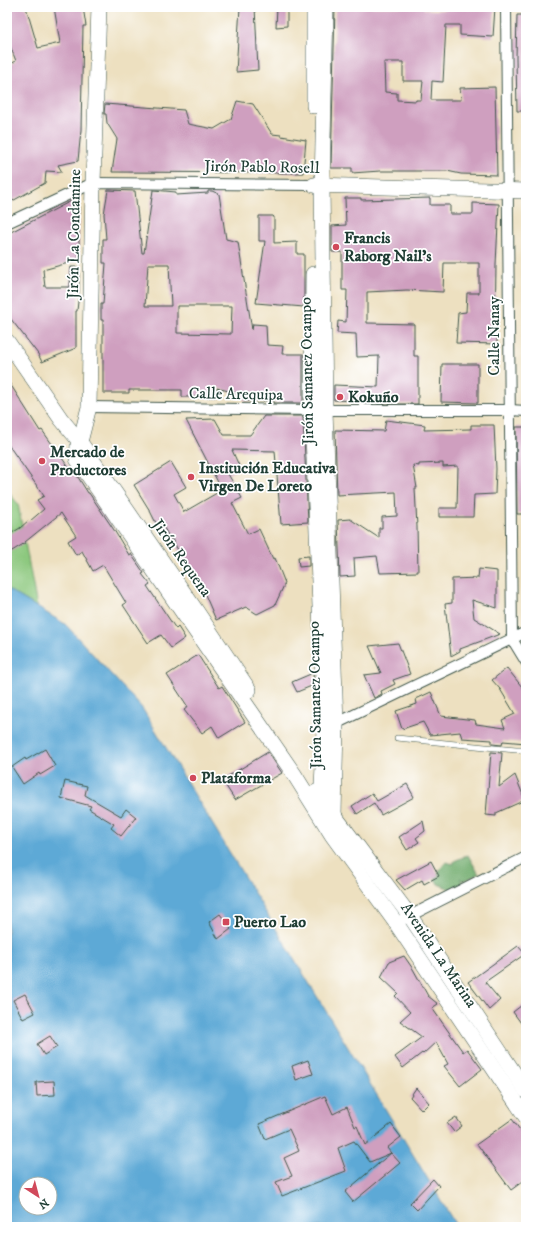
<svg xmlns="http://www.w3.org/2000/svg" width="533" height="1234" font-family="'IM FELL DW Pica',serif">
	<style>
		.green { fill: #8cc87e; stroke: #568259 }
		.forest { fill: #71ac6d; stroke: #487450 }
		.water { fill: #5da9d6; stroke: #3e7385; fill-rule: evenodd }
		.building { fill: #cf9fbf; fill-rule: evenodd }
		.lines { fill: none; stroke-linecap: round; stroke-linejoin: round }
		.lane-casing { stroke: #3e5549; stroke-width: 6 }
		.street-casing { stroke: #3e5549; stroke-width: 12 }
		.secondary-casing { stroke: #3e5549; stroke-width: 16 }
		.lane { stroke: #fff; stroke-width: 5 }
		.street { stroke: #fff; stroke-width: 10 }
		.secondary { stroke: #fff; stroke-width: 15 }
		.poi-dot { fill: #d1495b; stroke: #fff; stroke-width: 1.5 }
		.labels { text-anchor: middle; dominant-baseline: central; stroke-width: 3.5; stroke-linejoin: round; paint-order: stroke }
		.street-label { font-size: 16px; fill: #1f3d34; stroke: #fff }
		.poi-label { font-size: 16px; font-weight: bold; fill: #1f3d34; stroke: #fff; text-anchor: start }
	</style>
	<rect width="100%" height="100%" fill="#fff"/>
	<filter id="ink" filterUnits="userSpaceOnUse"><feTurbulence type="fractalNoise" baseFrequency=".025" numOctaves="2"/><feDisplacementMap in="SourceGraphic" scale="8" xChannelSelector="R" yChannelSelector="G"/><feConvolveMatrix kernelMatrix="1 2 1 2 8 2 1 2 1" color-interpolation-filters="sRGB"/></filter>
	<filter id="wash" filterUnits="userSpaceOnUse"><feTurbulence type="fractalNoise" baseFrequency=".012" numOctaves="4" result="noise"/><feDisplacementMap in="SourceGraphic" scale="16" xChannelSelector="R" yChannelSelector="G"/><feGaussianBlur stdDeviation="0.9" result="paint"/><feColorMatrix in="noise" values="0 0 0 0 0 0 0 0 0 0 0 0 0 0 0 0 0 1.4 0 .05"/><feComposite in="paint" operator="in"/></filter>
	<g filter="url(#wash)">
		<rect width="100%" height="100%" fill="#ede0c0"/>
		<path class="green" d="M7 490 18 504 37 607 7 589Z"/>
		<path class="forest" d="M468 855 479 874 464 881 460 878 463 884 457 889H450L438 884 435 879 441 868 446 862 454 864V861Z"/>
		<path class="water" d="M7 589 65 624 142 708 457 1227H7ZM26 1184H50V1208H26Z"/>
		<g id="blocks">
			<g class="building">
				<path d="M7 7H26L38 48 60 43 54 7H83L86 26H83L81 130 78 161 58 165 62 172 46 171 45 183 7 204V66L16 61 7 38Z"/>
				<path d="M240 7H255L258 70 236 72Z"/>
				<path d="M277 7H287V26L276 27Z"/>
				<path d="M335 7H424V9L434 10H446V7H495L493 37 460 35V25H446L443 82 432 81 431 100H461L460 88 495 87 497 175 461 174 447 171H380L352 173V168H331ZM384 62H403V81H423L421 100H416V101L397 100V93L385 92Z"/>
				<path d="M517 15H526V111H517L516 58Z"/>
				<path d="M237 101 253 104 272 134 281 135V136L306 140 303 173 112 172 117 139 107 123 106 114H104L105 104 184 110 188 124 214 129 231 119Z"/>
				<path d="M108 190 135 191 142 253H144L153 190 176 192V195L208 193V191H212L219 194 226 239 238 242 252 330 253 324 266 325 267 345 283 346 282 354H303V403H273L274 401H245L240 394 217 388 216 397H182V390H129V393H103V320H101V304H103L106 263H103V239H106L104 214ZM148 264H169L171 306H145ZM177 306H232L231 334 177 333Z"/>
				<path d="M79 197V260L43 270 45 287H70L71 267H79V292L77 311H76V348L42 362 38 354 7 314V234Z"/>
				<path d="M345 198H361V200L430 198V205H450V214H473V203L499 204 496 264 495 334H497V344L456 343 458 313 466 312 467 293H479V263H444L443 292 407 290 367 292V323L414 324V356H418V404H378V402L334 400V385L378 387 379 356 357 357 356 334 337 333 338 321 346 322 347 290H342V252H332V226L346 225Z"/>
				<path d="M259 216H273L274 217V243L297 242V254H304V307L256 303 265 241H259Z"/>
				<path d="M442 364H478V403L441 402Z"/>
				<path d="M7 379 40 431 42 430 74 475 76 474 88 493H89L114 530 129 555 131 554 144 573 142 574 150 584 147 586 176 629 178 627 185 638 171 648 161 635 148 643 123 605 126 603 103 565 93 571 82 551 76 555 68 541 76 536 61 513 25 542V543L7 554V536L20 528 29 520 30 521 44 509 37 500 44 496 7 443Z"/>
				<path d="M264 416H303L308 522 281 524 275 451 232 450 240 468 228 474 242 498 232 503 248 534 259 529 273 559 275 558 285 583 275 605 257 614 246 607 216 620 203 590 201 591 187 562 185 563 172 539 171 540 161 523 157 525 150 511 134 485 171 462 186 487 174 494 184 512 222 490 186 420 215 419 224 435H250Z"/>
				<path d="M386 420 425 425 424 430 471 429V425H494L496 469 495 494 474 495 473 517H439V508H457L458 466 443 467V463L419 464V466L413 465 417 488H415L417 527 418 572 380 573 377 556 354 558 355 576 340 577 338 520 350 519 379 538V528H382V517L397 516 396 492 337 495 335 430 384 431Z"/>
				<path d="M516 427H526V514H517Z"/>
				<path d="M309 556V566L299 567 298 557Z"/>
				<path d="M479 569 497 571V608L472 600 474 618 500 634 460 649V651L451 656 445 604 452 603V579L478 578Z"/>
				<path d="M398 643 410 674 393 680 395 684 381 691 382 694 374 698 364 675 381 673 369 646Z"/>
				<path d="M198 655 219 688 222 686 245 722 219 738 212 726 202 733 184 710 188 707 167 675Z"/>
				<path d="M507 668 526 692V743L503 741 502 745 492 744V740L462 738 460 732 430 735 423 722 402 729 396 711 417 704 416 699 431 692 441 716 475 720 476 724 505 728 502 720 515 714 500 689 492 680Z"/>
				<path d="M313 673 314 685 297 692 292 682Z"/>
				<path d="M45 749 55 766 40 775 39 773 23 784 12 767 25 758 26 760Z"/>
				<path d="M268 752 282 773 235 800 222 780Z"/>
				<path d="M491 752 502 753 499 787 515 775 525 800 496 813V816L486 815Z"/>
				<path d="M65 781 87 786 85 795 121 816 126 809 136 817 121 836 111 828 114 824 89 809 91 806 61 798Z"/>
				<path d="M407 784 414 797 381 815 374 803 357 814 352 806 372 793 377 801Z"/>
				<path d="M423 821 425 831 416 838 419 842 407 850 399 837Z"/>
				<path d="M431 861 439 876 424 884 422 880 405 890 396 880Z"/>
				<path d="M220 914 231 929 218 939 209 922Z"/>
				<path d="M518 946 525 954 485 982 500 1000 489 1010 468 982Z"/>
				<path d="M404 956 413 969 428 996 438 1004 432 1008 463 1052 467 1049 482 1069 460 1086 444 1066 448 1064 436 1042 423 1054 422 1053 403 1068 395 1057 422 1037 400 1021 410 1012 395 996 398 993 381 977 389 962Z"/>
				<path d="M25 994 35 1013 23 1019 13 1000Z"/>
				<path d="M526 1002V1030L513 1012Z"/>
				<path d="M50 1036 57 1047 44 1055 37 1044Z"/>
				<path d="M308 1060 313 1074 296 1080 292 1066Z"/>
				<path d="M54 1081 55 1095 37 1096 36 1082Z"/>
				<path d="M416 1088 429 1103 422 1110 410 1097Z"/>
				<path d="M325 1096 333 1114 347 1107 355 1127 357 1126 365 1145 391 1124 401 1137 387 1148 391 1153 370 1162 354 1141 338 1148 346 1171 282 1196 276 1182 292 1176 284 1158 299 1151 289 1129 265 1139 259 1124Z"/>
				<path d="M456 1117 462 1126 454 1132 447 1123Z"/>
				<path d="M512 1119 526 1138V1179L511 1190 477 1144Z"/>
				<path d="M391 1153 400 1163 353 1202 345 1192Z"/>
				<path d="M433 1179 439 1186 417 1210 410 1203Z"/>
			</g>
		</g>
	</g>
	<g filter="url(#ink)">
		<use href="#blocks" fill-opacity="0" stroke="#3e5549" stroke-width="1"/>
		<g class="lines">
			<g class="lane-casing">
				<path id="lane" d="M397 738 516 750H526"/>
			</g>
			<g class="street-casing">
				<g id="street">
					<path d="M506 7 512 639 526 662"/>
					<path d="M7 223 93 183 314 185"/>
					<path d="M89 407 312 410H510L526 411"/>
					<path d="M331 726 526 632"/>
					<path d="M396 923 526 857"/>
				</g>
			</g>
			<g class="secondary-casing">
				<g id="secondary">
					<path d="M99 7 93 183 89 407 80 442 78 445 77 459 294 774 332 835 396 923 526 1117"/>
					<path d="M326 7 322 186 325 410 336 724 334 815 333 819"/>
					<path d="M314 106V7"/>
					<path d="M314 185 526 191"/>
					<path d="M313 274 312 410 325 729 321 804"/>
					<path d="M7 341 61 419 80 442 195 609 249 690"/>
					<path d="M316 792 334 815 410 916 526 1091"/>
				</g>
			</g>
			<use href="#lane" class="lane"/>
			<use href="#street" class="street"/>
			<use href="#secondary" class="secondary"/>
		</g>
	</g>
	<g class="poi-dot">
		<circle cx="336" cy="247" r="4"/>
		<circle cx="340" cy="397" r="4"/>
		<circle cx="42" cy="461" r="4"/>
		<circle cx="191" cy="477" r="4"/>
		<circle cx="193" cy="778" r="4"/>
		<rect x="222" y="918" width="8" height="8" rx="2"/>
	</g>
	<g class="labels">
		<g class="street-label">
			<text transform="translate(262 167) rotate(1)">Jirón Pablo Rosell</text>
			<text transform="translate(74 234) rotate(-89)">Jirón La Condamine</text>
			<text transform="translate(494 336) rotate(-90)">Calle Nanay</text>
			<text transform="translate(307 371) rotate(-91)">Jirón Samanez Ocampo</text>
			<text transform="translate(236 394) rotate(1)">Calle Arequipa</text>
			<text transform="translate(182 558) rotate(55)">Jirón Requena</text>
			<text transform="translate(315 695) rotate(-91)">Jirón Samanez Ocampo</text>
			<text transform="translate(439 955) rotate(56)">Avenida La Marina</text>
		</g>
		<g class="poi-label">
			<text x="344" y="238">Francis<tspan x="344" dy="18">Raborg Nail's</tspan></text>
			<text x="348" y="397">Kokuño</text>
			<text x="50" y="452">Mercado de<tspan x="50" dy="18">Productores</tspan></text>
			<text x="199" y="468">Institución Educativa<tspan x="199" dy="18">Virgen De Loreto</tspan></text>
			<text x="201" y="778">Plataforma</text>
			<text x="234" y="922">Puerto Lao</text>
		</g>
	</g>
	<rect width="533" height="1234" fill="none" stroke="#fff" stroke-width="24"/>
	<g transform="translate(38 1196) rotate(144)"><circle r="19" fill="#ffffff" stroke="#a5b1ae"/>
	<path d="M0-3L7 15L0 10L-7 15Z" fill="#d1495b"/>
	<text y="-6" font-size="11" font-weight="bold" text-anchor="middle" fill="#1f3d34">N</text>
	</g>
</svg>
